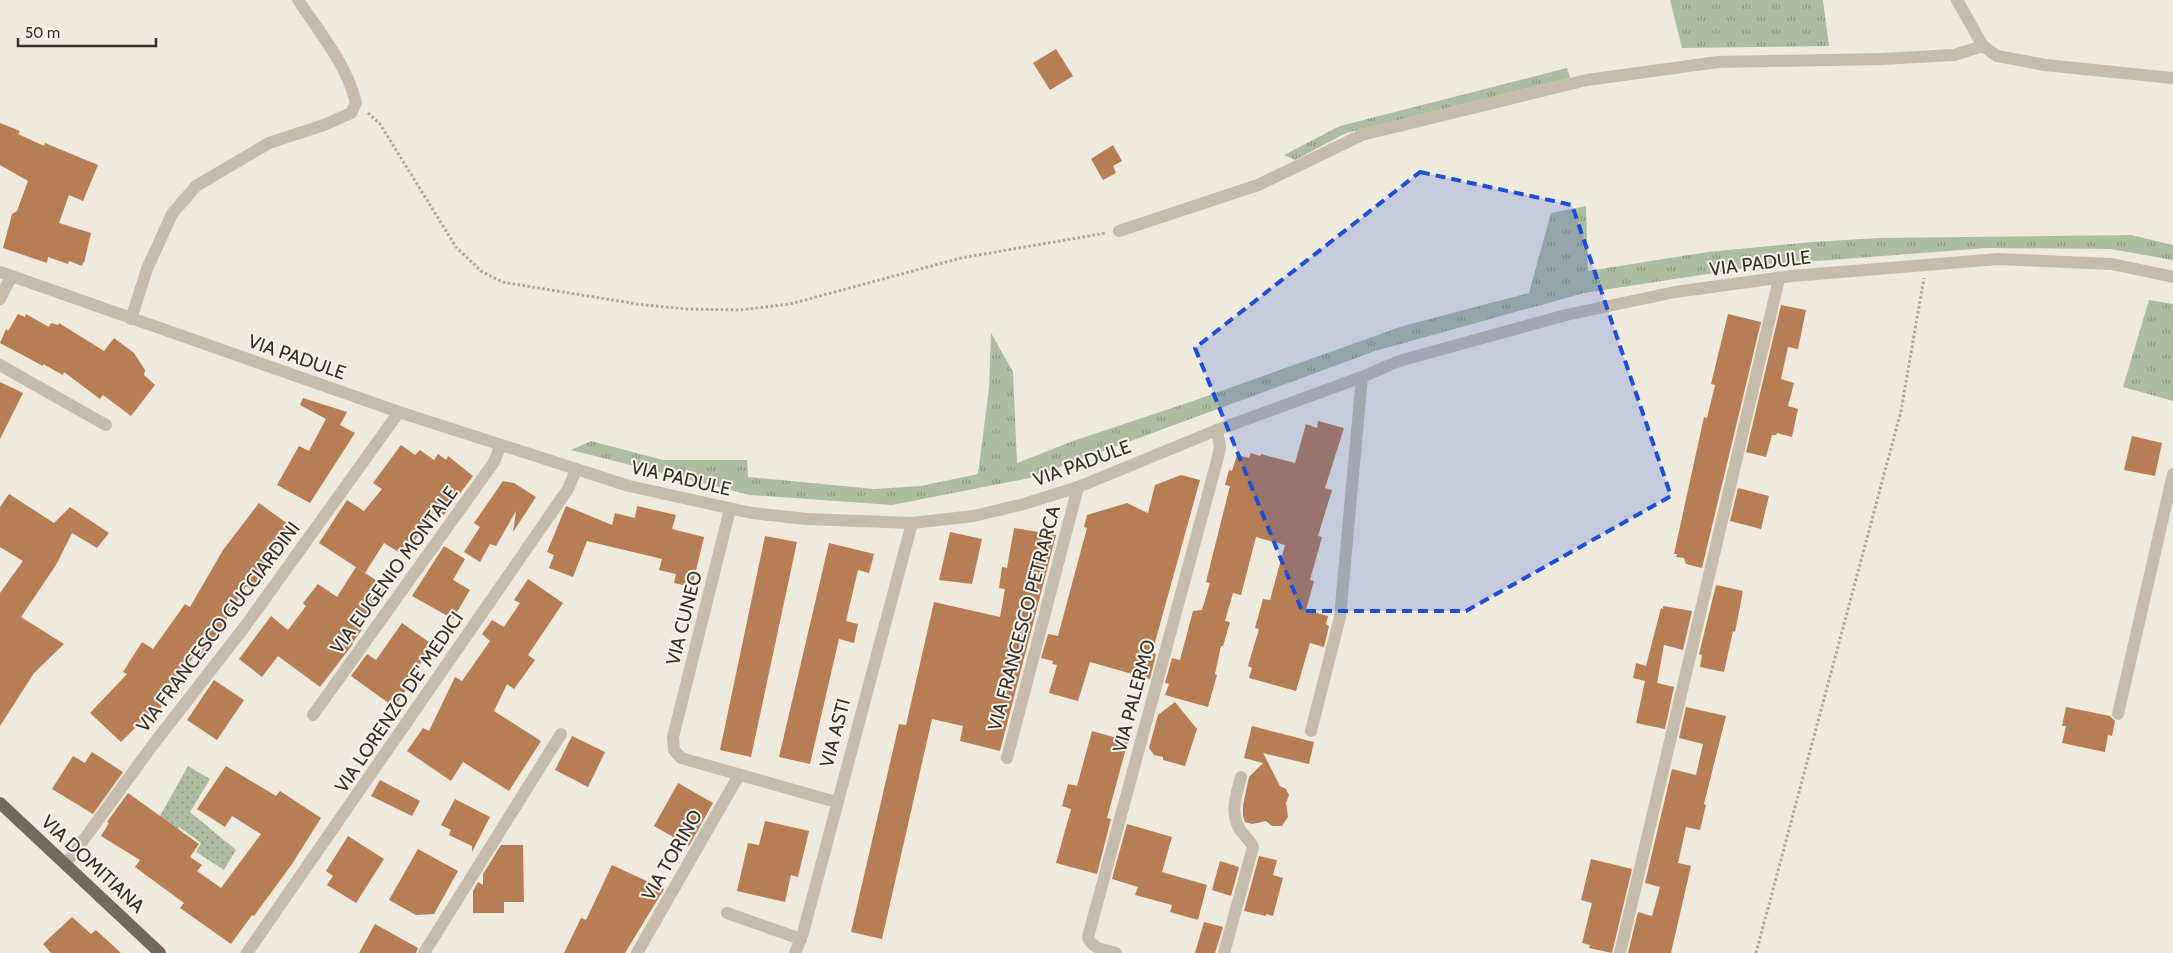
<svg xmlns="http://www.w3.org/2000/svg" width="2173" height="953" font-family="Cabin,sans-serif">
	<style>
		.grass { fill: url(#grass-tufts) }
		.park { fill: url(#park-dots) }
		.building { fill: #b77d54 }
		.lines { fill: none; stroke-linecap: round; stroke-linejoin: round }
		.path { stroke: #b1a695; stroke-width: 3; stroke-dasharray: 2.5 2.5; stroke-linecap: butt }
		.minor { stroke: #c6bcab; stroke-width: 12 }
		.major { stroke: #75695c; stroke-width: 12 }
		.marked { fill: #1d4ed8; fill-opacity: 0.2; stroke: #1d4ed8; stroke-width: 4; stroke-dasharray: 10 6; stroke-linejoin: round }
		.labels { text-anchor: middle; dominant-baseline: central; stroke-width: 4; stroke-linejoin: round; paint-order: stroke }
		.street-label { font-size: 19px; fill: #352f29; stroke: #f7f3ea }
	</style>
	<defs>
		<pattern id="grass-tufts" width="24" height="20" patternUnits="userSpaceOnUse" patternTransform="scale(1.25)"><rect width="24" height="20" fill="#aebc9f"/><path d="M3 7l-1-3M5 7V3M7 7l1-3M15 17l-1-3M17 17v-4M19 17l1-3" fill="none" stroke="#8e9982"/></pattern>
		<pattern id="park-dots" width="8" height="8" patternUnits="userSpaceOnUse" patternTransform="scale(1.25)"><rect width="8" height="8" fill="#aebc9f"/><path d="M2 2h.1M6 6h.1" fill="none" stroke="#8e9982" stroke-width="1.8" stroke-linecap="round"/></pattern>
	</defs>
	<rect width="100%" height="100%" fill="#efeade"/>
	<g class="grass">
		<path d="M1670 0H1823L1829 46 1682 48Z"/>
		<path d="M1567 68 1570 78 1346 133 1295 160 1284 155 1340 126Z"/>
		<path d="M1586 206 1588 271 1708 252 1812 242 1879 238 2131 235 2173 245V260L2110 249 1987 248 1765 265 1584 293 1375 351 1030 478 892 505 750 495 571 450 591 441 663 460H747L748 477 874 489 921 486 978 474 989 388 991 333 1013 372 1017 463 1073 441 1193 401 1403 326 1529 293 1551 213Z"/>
		<path d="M2149 300 2173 304V401L2123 387Z"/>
	</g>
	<path class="park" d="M188 766 210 779 190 812 236 850 224 870 196 852 201 843 179 827 171 836 155 825Z"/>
	<g class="building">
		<path d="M1056 49 1073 76 1050 90 1033 63Z"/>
		<path d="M0 123 20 131 18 134 44 146 45 143 98 165 83 201 69 195 59 223 91 233 84 263 83 262 82 266 69 261 68 264 48 257 47 263 3 248 12 214 17 211 28 181 0 165Z"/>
		<path d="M1113 145 1122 161 1113 166 1116 173 1103 180 1091 159Z"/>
		<path d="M1781 305 1806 310 1798 349 1788 347 1781 379 1794 383 1788 406 1798 409 1792 437 1777 433 1776 435H1772L1766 457 1746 452Z"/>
		<path d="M18 314 25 317 26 314 49 327 51 323 58 325 59 323 104 351 114 338 134 353 145 370 144 375 155 385 131 416 103 395 100 399 64 372 63 375 43 364V366L0 343 6 329 8 331Z"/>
		<path d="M1728 314 1761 322 1702 568 1686 564 1684 558 1676 557 1677 554H1674L1704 417 1707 418 1715 385 1711 384Z"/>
		<path d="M0 382 23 393 0 439Z"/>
		<path d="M303 398 347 412 340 425 355 433 310 503 277 485 299 446 309 451 326 419 300 405Z"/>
		<path d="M1318 421 1344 428 1325 488 1332 490 1318 536 1322 537 1310 580 1314 581 1306 610 1328 616 1326 624 1329 626 1324 647 1310 643 1296 691 1249 678 1252 668 1248 666 1259 629 1255 628 1263 599 1270 600 1285 545 1256 537 1241 595 1233 593 1225 621 1230 622 1223 646H1221L1215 674 1217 675 1208 707 1165 695 1169 684 1165 683 1172 658 1180 660 1193 611 1202 610 1210 583 1206 582 1230 486 1225 485 1229 470 1232 471 1237 455 1249 458 1251 453 1260 456 1261 454 1295 463 1306 424 1317 428Z"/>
		<path d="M2132 436 2162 443 2155 476 2124 470Z"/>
		<path d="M401 445 415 455 420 450 434 460 438 454 446 460 448 456 473 476 444 515 435 509 405 556 384 543 365 573 319 543 347 500 364 511 382 489 373 483Z"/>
		<path d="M1181 475 1200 480 1152 653 1156 654 1150 679 1090 662 1078 701 1049 693 1057 665 1052 664 1053 661 1041 658 1048 634 1058 636 1087 528 1084 527 1087 515 1127 503 1148 513 1155 485Z"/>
		<path d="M503 481 514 483 536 497 513 532 516 511 496 546 490 544 480 562 464 552 480 527 474 523Z"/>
		<path d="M1738 488 1769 496 1761 529 1730 521Z"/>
		<path d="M9 494 54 523 70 507 109 533 97 548 72 533 56 565 21 617 64 644 34 673 0 726V593L23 561 0 547V507Z"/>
		<path d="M259 503 292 527 266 561 269 563 254 590 246 586 221 629 223 630 202 659 195 654 160 709 156 707 121 742 90 713 127 674 123 672 142 642 153 649 185 604 190 607 223 550Z"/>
		<path d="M566 506 612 525 615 513 635 518 637 506 676 515 672 529 704 537 692 587 674 583 676 574 659 570 662 559 587 541 573 577 549 568 554 555 547 552Z"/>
		<path d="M1014 528 1056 535 1000 751 960 741 963 726 932 719 882 939 851 932 899 724 906 725 934 602 1000 617 1005 589 999 588 1002 567 1007 568Z"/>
		<path d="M950 532 982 539 972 584 939 580Z"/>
		<path d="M765 536 797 542 751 757 720 750Z"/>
		<path d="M829 543 874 554 869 573 858 570 846 621 858 624 854 643 839 639 810 764 779 757Z"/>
		<path d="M444 546 465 559 453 580 470 590 453 619 412 596Z"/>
		<path d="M356 567 386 587 360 629 362 630 352 643 353 644 320 687 278 656 262 677 239 659 271 616 288 630 306 606 303 603 318 584 337 597Z"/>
		<path d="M528 579 563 603 528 655 535 660 514 689 507 684 494 711 541 741 509 791 463 762 451 781 407 751 423 728 429 731 455 677 462 681 490 641 482 634 492 620 504 627 520 603 514 600Z"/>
		<path d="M1716 585 1743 591 1735 632 1733 631 1724 672 1700 667 1702 655 1699 654Z"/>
		<path d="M1663 606 1692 611 1683 650 1664 645 1657 683 1674 687 1665 729 1636 723 1645 681 1633 678 1636 663 1646 666 1661 608 1663 609Z"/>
		<path d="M402 623 433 645 406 684 409 686 394 707 351 676 367 654 376 660Z"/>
		<path d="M214 680 244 700 217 740 187 720Z"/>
		<path d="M1175 702 1197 729 1185 766 1163 760V757L1154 755 1149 748 1158 715Z"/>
		<path d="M1686 707 1726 716 1704 804 1706 805 1700 830 1686 827 1678 863 1691 866 1671 953H1628L1638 912 1652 916 1660 887 1645 883 1672 769 1696 775 1703 744 1679 738Z"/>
		<path d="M2066 707 2110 716 2115 721 2112 736 2108 735 2105 752 2062 743 2066 726H2062Z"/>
		<path d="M1252 726 1314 742 1309 764 1263 753 1280 786 1286 789 1289 795 1286 803 1288 817 1282 826H1272L1266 821 1252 824 1245 822 1243 816V805L1249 777 1263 763 1244 758Z"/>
		<path d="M1092 731 1128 741 1107 818 1111 819 1097 874 1056 863 1071 809 1062 806 1068 784 1077 786Z"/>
		<path d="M572 736 605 752 588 787 555 770Z"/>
		<path d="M92 752 123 772 93 814 52 789 73 756 85 763Z"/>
		<path d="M226 766 276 796 280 791 321 818 292 864 254 916 252 915 231 944 180 908 184 903 135 867 140 860 101 836 109 823 107 822 128 793 199 844 190 857 202 865 197 871 221 888 261 834 232 816 225 827 197 809Z"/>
		<path d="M380 780 420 801 412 816 371 796Z"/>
		<path d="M678 783 713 803 689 846 654 826Z"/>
		<path d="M455 799 490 817 472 852V846L449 835 451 830 441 825Z"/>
		<path d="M765 821 809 831 798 877 791 875 785 902 737 891 748 843 759 845Z"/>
		<path d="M1127 824 1172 837 1162 872 1207 885 1198 920 1170 912 1172 905 1135 895 1138 887 1112 879Z"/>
		<path d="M348 836 384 859 356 903 327 885 333 876 326 871Z"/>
		<path d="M501 845H523L524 902H504V913H473V891L478 882 483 885V874Z"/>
		<path d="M418 849 458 871 434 914 416 915 389 900Z"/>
		<path d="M1259 856 1277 860 1273 875 1283 878 1273 916 1266 914V916L1244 911Z"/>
		<path d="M1591 859 1632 869 1612 953 1589 948 1590 945 1582 943 1592 903 1581 900Z"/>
		<path d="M1220 861 1239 867 1231 896 1212 890Z"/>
		<path d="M612 865 664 889 625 953H564L581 918 586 920Z"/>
		<path d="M72 917 91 934 96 930 121 953H51L43 944Z"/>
		<path d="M1204 922 1223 927 1215 953H1195Z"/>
		<path d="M375 924 418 948 416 953H359Z"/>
	</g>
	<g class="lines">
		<g class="path">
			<path d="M368 113 380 124 456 247 481 271 502 282 637 304 687 309 740 310 790 304 961 258 1106 233"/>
			<path d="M1756 953 1901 411 1924 278"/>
		</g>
		<g class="minor">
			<path d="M1957 0 1983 46 1997 56 2045 65 2173 78"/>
			<path d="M1119 231 1258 185 1362 135 1587 80 1718 62 1881 59 1954 55 1983 46"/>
			<path d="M0 272 399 412 629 486 752 513 807 519 912 523 974 516 1024 504 1078 487 1217 430 1362 377 1399 361 1566 315 1675 292 1792 276 1998 259 2112 264 2173 277"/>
			<path d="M0 299 11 277"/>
			<path d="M131 319 147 269 172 214 196 186 269 143 324 125 351 113 356 103C347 65 320 33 298 0"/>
			<path d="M0 365 106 425"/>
			<path d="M730 509 673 737 674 750 681 758 836 802"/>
			<path d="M2118 714 2173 474"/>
			<path d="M313 715 494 462 501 445"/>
			<path d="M1311 731 1340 617 1362 377"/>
			<path d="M1007 758 1078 487"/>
			<path d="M66 864 152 746 246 625 399 412"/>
			<path d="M727 913 801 939"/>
			<path d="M247 953 568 489 576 470"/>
			<path d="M424 953 561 734"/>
			<path d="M637 953 739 775"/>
			<path d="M795 953 803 933 912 523"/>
			<path d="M1116 953C1105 950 1092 949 1088 937L1218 457 1220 447 1217 430"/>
			<path d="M1224 953 1253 847C1250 840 1245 837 1241 831 1229 814 1236 795 1241 777"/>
			<path d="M1620 953 1779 279"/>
		</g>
		<path class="major" d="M0 803 160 953"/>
	</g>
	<path class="marked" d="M1420 172 1572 205 1671 496 1466 611H1302L1195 348Z"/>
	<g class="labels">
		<g class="street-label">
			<text transform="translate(1760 263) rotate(-7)">VIA PADULE</text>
			<text transform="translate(297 357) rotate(19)">VIA PADULE</text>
			<text transform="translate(1082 463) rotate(-20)">VIA PADULE</text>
			<text transform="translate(681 478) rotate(13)">VIA PADULE</text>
			<text transform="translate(394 570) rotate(-54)">VIA EUGENIO MONTALE</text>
			<text transform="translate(684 618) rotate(-76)">VIA CUNEO</text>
			<text transform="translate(1024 618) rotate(-75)">VIA FRANCESCO PETRARCA</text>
			<text transform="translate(218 627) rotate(-53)">VIA FRANCESCO GUCCIARDINI</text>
			<text transform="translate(1134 696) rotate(-75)">VIA PALERMO</text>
			<text transform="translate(399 702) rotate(-56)">VIA LORENZO DE' MEDICI</text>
			<text transform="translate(835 733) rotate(-75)">VIA ASTI</text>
			<text transform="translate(672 855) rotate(-60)">VIA TORINO</text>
			<text transform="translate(93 864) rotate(43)">VIA DOMITIANA</text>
		</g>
	</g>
	<path d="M18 38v8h138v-8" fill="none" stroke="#352f29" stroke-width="2.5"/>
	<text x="25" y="38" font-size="15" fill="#352f29" stroke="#f7f3ea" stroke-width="4" paint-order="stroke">50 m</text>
</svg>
